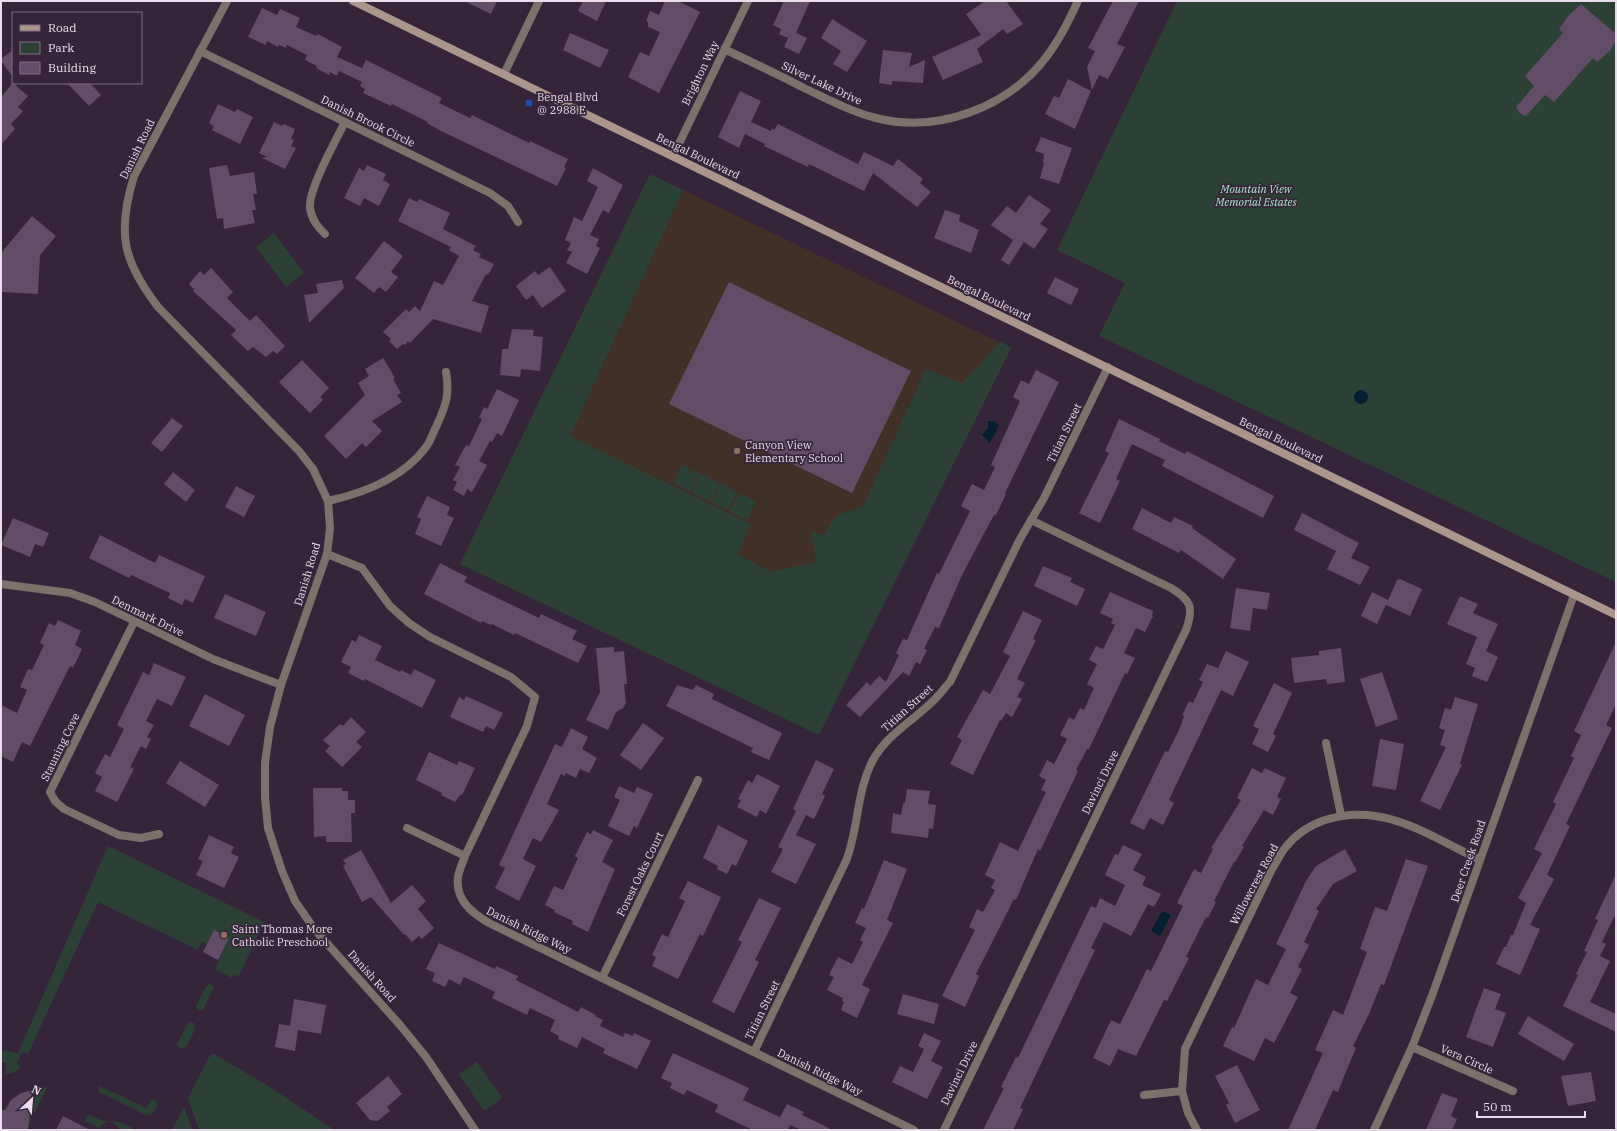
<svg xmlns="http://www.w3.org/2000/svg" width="1617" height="1131" font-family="'IBM Plex Serif',serif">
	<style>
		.education { fill: #403025 }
		.green { fill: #2c4136 }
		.water { fill: #021f33 }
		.building { fill: #624c67 }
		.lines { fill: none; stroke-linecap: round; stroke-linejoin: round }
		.minor { stroke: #7e706a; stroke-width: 8 }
		.tertiary { stroke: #7e706a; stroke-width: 8 }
		.secondary { stroke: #ac968c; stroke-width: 8 }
		.transit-dot { fill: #1a4fb4; stroke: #36253a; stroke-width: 1.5 }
		.education-dot { fill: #8d6e63; stroke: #36253a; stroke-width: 1.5 }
		.labels { text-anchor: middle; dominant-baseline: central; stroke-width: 3.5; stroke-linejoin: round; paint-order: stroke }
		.street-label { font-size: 11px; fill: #e9ddeb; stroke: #36253a }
		.poi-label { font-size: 11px; fill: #e9ddeb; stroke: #36253a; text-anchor: start }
		.park-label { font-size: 11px; font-style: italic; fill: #a7e9c8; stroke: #36253a }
	</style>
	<rect width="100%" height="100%" fill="#36253a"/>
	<path class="education" d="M650 174 1011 348 819 735 460 564Z"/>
	<g class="green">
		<path d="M1177 1H1616V582L1099 336 1125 283 1057 250Z"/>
		<path d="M650 174 683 190 570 436 751 524 737 554 771 572 816 562 811 531 824 536 835 516 863 506 926 369 962 383 1001 341 1011 348 819 735 460 564Z"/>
		<path d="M274 233 304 273 286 287 256 247Z"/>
		<path d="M682 465 700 474 691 492 673 483Z"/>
		<path d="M701 474 719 483 710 501 692 493Z"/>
		<path d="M720 483 737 492 728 510 711 502Z"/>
		<path d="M739 493 756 501 747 520 730 511Z"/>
		<path d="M108 846 264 922 239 976 233 975 232 978 215 969 229 938 214 930 207 944 201 942 198 950 98 902 28 1054 22 1052 17 1064 21 1067 15 1072 5 1074 7 1063 1 1062V1050L18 1053Z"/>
		<path d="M210 984 214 987 203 1010H199L196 1006 206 986Z"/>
		<path d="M191 1022 194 1023 195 1029 186 1047 180 1049 177 1044 188 1023Z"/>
		<path d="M214 1054 270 1087 334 1130H199L188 1098 210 1055Z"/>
		<path d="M477 1062 502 1098 484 1111 459 1074Z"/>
		<path d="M40 1086 47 1088 28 1126 32 1089Z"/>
		<path d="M100 1086 146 1108 152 1099 157 1101V1106L152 1114 146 1115 98 1091Z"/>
		<path d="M184 1107 192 1130H172Z"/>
		<path d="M88 1115 104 1121 120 1122 137 1130H120L115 1124 108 1121 98 1128 85 1121Z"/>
	</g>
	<g class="water">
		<circle cx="1361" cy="397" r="7"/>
		<path d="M988 421H995L999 426 990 443 982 435 988 428Z"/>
		<path d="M1162 911 1171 915 1160 936 1151 931Z"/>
	</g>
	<g class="building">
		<path d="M464 1H497L491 14Z"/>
		<path d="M583 1H606L597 21 578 11Z"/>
		<path d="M665 1H678L700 12 659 93 628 77 640 52 649 56 660 32 648 27V22L646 21 650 11 659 15Z"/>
		<path d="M784 1H810L796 33 807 38 799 54 784 47 788 38 779 34 781 29 773 25Z"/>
		<path d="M985 1H1006L1023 24 1007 34 1003 29 977 49 983 62 943 80 932 57 981 35 966 14Z"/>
		<path d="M1113 1H1139L1117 44 1125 47 1108 79 1099 75 1092 90 1087 67 1095 51 1088 48Z"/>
		<path d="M1581 4 1616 34V41L1610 51 1597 62 1593 58 1554 102 1545 95 1526 116 1520 113 1516 107 1534 86 1525 76 1563 33 1559 29 1569 15Z"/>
		<path d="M262 8 277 15 280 9 300 18 296 27 316 36 318 34 342 47 337 57 362 68 366 60 442 98 439 103 470 118 472 115 529 143 530 141 568 159 564 167 566 168 557 186 441 131 427 123 428 122 392 104 391 106 363 93 365 89 360 86 362 82 339 71 337 76 330 72 329 75 316 68 317 66 305 60 307 55 287 45 286 48 279 45 278 47 267 41 266 45 248 37Z"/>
		<path d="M832 19 867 41 847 72 833 64 841 51 821 38Z"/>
		<path d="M570 33 609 50 600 68 563 50Z"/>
		<path d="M13 50V77L1 61V59Z"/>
		<path d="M883 50 912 53 909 67 925 60 923 83 892 81V85L879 83Z"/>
		<path d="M1068 79 1091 91 1075 129 1045 114 1054 96 1059 98Z"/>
		<path d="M13 83 28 96 18 107 23 111 11 124 15 129 1 145V97Z"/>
		<path d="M67 83H90L101 95 89 106Z"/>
		<path d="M740 91 761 101 751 122 771 131 772 128 774 130 778 124 858 164 864 152 893 166 898 159 923 179 920 183 931 192 917 207 873 173 864 191 809 164 808 167 764 146 765 144 745 134 739 148 718 137Z"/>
		<path d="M218 104 235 112 237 109 253 117 240 144 212 130 214 126 209 123Z"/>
		<path d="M274 122 282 126 284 124 295 129 291 139 294 140 291 146 296 148 285 169 262 158 267 157 259 153Z"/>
		<path d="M1041 137 1072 148 1059 184 1040 178 1044 163H1043L1044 154 1035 151Z"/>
		<path d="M227 165 230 176 254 172 257 194H253L256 210H252L255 223 224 229 223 218 217 219 209 168Z"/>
		<path d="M367 165 386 174 383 180 390 184 379 206 364 198 360 206 344 198 359 168 364 171Z"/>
		<path d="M593 168 623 185 609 213 603 210 590 235 599 239 596 246 600 248 587 274 566 263 572 252 567 250 571 243 565 240 574 217 582 221 598 187 587 181Z"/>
		<path d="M1029 195 1051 210 1040 224 1048 229 1034 249 1024 242 1009 265 1001 260 1013 240 991 225 1007 206 1016 213Z"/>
		<path d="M409 198 417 202 419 199 450 213 443 229 476 246 473 250 481 254 479 257 494 264 488 275 486 274 472 301 489 306 481 333 433 319 410 343 408 341 405 345 403 344 397 349 389 341 391 339 383 332 406 309 409 312 415 306 420 311 434 281 443 285 459 256 449 250 451 247 398 221Z"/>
		<path d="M945 210 960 215 959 221 979 230 971 253 934 238Z"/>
		<path d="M32 216 56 236 40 255 38 294 1 292 2 252Z"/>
		<path d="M384 241 403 256 391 272 398 277 386 292 379 287 374 293 355 278Z"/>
		<path d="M550 267 566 291 542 308 533 295 526 300 516 286 535 271 538 275Z"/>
		<path d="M211 268 233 292 227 298 250 321 256 315 285 346 277 354 273 351 266 357 253 347 248 351 231 335 236 330 193 291 194 289 189 284 200 271 204 275Z"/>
		<path d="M1055 277 1079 289 1071 305 1047 293Z"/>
		<path d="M342 280 344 288 309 323 304 295 318 293 316 284Z"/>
		<path d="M729 282 911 371 852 493 669 404Z"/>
		<path d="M512 329 534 330 533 336 543 337 540 371 521 369 520 377 500 375 502 349H508Z"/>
		<path d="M383 358 395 378 393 379 401 393 397 395 402 402 372 421 382 431 366 447 362 443 346 459 324 436 365 395 358 383 369 376 365 369Z"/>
		<path d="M302 360 329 388 320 397 323 400 310 413 279 382Z"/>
		<path d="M1036 370 1059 382 1005 493 1006 494 996 515H994L988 526 962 575 939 628 935 627 924 649 927 650 920 664 916 662 909 676 903 672 860 717 846 705 867 682 870 686 879 676 886 682 899 655 896 653 903 639 907 640 937 573 939 574 970 511 961 506 972 484 984 490 995 467 991 465 1020 401 1013 397 1021 380 1029 384Z"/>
		<path d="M497 389 519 400 502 436 497 433 492 442 490 441 479 461 487 465 472 492 467 489 464 496 453 490 457 482 453 480 460 467 455 465 466 445 469 446 482 419 479 417 484 407 487 409Z"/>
		<path d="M172 418 183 426 162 452 151 443Z"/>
		<path d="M1119 419 1160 439 1159 441 1185 454 1187 451 1274 496 1263 518 1162 466 1165 460 1132 444 1116 479 1120 481 1100 523 1079 513 1109 453 1105 451Z"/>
		<path d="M173 472 195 490 186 502 164 484Z"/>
		<path d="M236 486 255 496 244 517 225 507Z"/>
		<path d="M427 496 450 507 447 515 454 518 441 546 415 534 421 519 417 517Z"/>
		<path d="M1142 508 1171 523 1174 517 1193 526 1192 528 1236 559 1223 579 1181 550 1179 553 1132 529Z"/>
		<path d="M1302 513 1359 543 1351 558 1370 567 1360 585 1327 569 1336 551 1294 530Z"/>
		<path d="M13 518 49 533 43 547 35 544 30 557 1 545Z"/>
		<path d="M100 535 155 563 159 555 205 576 193 603 185 599 182 605 168 598 170 593 131 575 129 578 89 558Z"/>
		<path d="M440 563 467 577 464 582 539 618 541 614 577 631 572 639 587 646 578 663 515 633 514 635 492 624 491 625 482 621 481 623 424 594Z"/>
		<path d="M1043 566 1072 578 1070 582 1085 589 1077 606 1034 586Z"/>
		<path d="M1400 579 1422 589 1410 616 1386 605 1377 624 1361 616 1372 592 1388 600 1397 580Z"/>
		<path d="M1236 588 1270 593 1267 610 1253 608 1250 631 1230 628Z"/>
		<path d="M1110 592 1153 611 1152 615 1153 616 1145 632 1136 628 1124 653 1135 658 1127 674 1125 673 1089 749H1087L1076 770 1078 771 1040 851 1038 849 1016 900 1014 899 976 974 979 976 965 1007 942 996 975 930 969 927 977 909 983 912 995 890 991 888 995 880 985 875 1000 842 1018 851 1046 792 1041 790 1046 780 1039 776 1047 760 1054 764 1067 739 1060 735 1069 717 1074 720 1080 708 1084 710 1094 688 1087 684 1097 664 1089 660 1096 646 1103 649 1115 625 1111 623 1113 619 1100 613Z"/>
		<path d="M225 594 266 612 256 636 214 618Z"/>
		<path d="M1460 596 1478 604 1473 613 1498 624 1486 651 1498 657 1487 682 1472 676 1475 668 1466 664 1477 637 1447 624Z"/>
		<path d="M1023 611 1042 620 1033 639 1036 640 1017 679 1025 683 1017 697 1022 699 1012 717 1006 713 1001 721 1000 720 973 775 950 764 962 740 957 737 983 690 990 694 1010 656 1003 652Z"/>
		<path d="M58 620 81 631 75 645 82 649 73 668 70 666 30 746 22 742 13 762 1 756V705L17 713 27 690 20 687 28 669 32 670 44 645 40 643 49 623 55 626Z"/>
		<path d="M359 635 382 646 375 660 400 672 401 670 411 675 414 669 436 680 422 708 365 679 364 681 348 673 351 667 341 662 352 640 356 642Z"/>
		<path d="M1616 642V704L1606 725 1612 728 1566 824 1570 826 1547 875 1554 879 1530 925 1540 929 1520 975 1496 964 1504 947H1506L1511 935H1513L1526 903 1518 898 1542 853 1534 849 1556 804 1553 802 1574 758 1571 756 1581 735 1574 731Z"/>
		<path d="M614 647V652L624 651 627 684H624L626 703 623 708 616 712 608 730 586 720 600 692 596 648Z"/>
		<path d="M1341 648 1345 682 1327 684 1326 679 1294 683 1291 658 1319 655V651Z"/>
		<path d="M1226 651 1249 662 1233 696 1221 690 1169 800 1174 803 1163 825 1150 818 1144 830 1130 823 1165 751 1168 752 1179 730 1184 716 1182 715 1189 701 1193 703 1203 682 1199 680 1207 664 1218 668Z"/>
		<path d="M154 663 186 677 172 706 157 699 146 721 154 725 147 737 151 739 146 749 141 746 130 767 134 769 117 802 95 791 102 777 95 773 105 754 110 757 124 729 117 725 143 672 149 675Z"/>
		<path d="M1382 672 1398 719 1376 727 1360 679Z"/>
		<path d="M1274 683 1292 693 1273 734 1276 736 1268 752 1252 744 1259 729 1253 726Z"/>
		<path d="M677 685 693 690 696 685 714 694 712 699 782 733 769 760 751 752 753 748 666 706Z"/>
		<path d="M205 694 245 715 229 746 189 726Z"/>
		<path d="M466 696 503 713 494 730 486 726 483 732 450 717 459 697 464 700Z"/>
		<path d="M1455 697 1478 704 1460 764 1462 765 1440 810 1420 801 1446 747 1440 745 1445 730 1439 728 1445 708 1451 710Z"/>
		<path d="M351 717 366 732 356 742 362 747 342 767 325 751 330 746 323 740 340 724 343 726Z"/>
		<path d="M643 723 664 738 641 770 620 755Z"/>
		<path d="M571 728 588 737 582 749 597 758 589 773 580 769 576 778 566 773 565 776 561 774 547 804 559 810 541 842 533 838 523 859 536 866 519 901 495 888 505 868 499 865 555 744 562 747Z"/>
		<path d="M1380 739 1404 744 1396 790 1372 786Z"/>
		<path d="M429 752 457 765 459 761 475 768 462 795 461 794 455 802 441 795 442 793 416 780Z"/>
		<path d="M816 760 834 769 822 794 825 796 814 819 806 815 796 835 816 844 796 884 771 872 783 849 778 847 796 811 793 809Z"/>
		<path d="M180 761 219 785 205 807 166 783Z"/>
		<path d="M1252 768 1262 773 1265 768 1286 778 1277 797 1281 799 1273 815 1264 810 1242 846 1244 847 1235 862H1234L1214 901 1216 902 1208 918 1206 917 1186 957 1189 958 1167 1001 1164 1000 1136 1056 1118 1049 1110 1066 1093 1058 1111 1020 1120 1024 1147 969 1151 971 1183 906 1177 903 1194 869 1201 873 1213 849 1211 848 1241 800 1237 798Z"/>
		<path d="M757 774 780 786 766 814 760 810 757 817 737 807 741 800 738 799 748 780 752 783Z"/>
		<path d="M619 786 634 793 637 787 653 794 637 828 634 826 629 836 608 826 620 800 614 797Z"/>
		<path d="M313 788H342V791H348V800H355V813H351L352 842H326V836L314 837Z"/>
		<path d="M907 789 930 791 928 804 936 805 933 829 929 828 928 838 891 833 893 813 901 815 903 803H905Z"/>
		<path d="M718 825 748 841 736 866 732 864 727 874 717 869 718 866 703 858Z"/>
		<path d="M593 830 613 840 602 862 615 869 588 932 572 924 573 921 554 912 555 910 545 905 554 886 563 890 578 858 575 856 587 832 591 834Z"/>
		<path d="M209 835 234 847 231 853 239 857 224 888 196 875 203 861 198 859Z"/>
		<path d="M1123 845 1142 854 1133 870 1146 877 1142 885 1161 894 1154 907 1148 904 1131 936 1104 922 1091 948 1095 950 1020 1108 1023 1109 1013 1130H983L1004 1088 1001 1087 1016 1057 1018 1058 1091 906 1096 908 1100 898 1115 906 1125 885 1105 875 1115 854 1118 855Z"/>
		<path d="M1345 849 1357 871 1333 884 1316 909 1319 911 1304 942 1309 945 1298 967 1302 969 1290 993 1298 997 1274 1043 1265 1038 1254 1061 1223 1046 1232 1027 1234 1028 1256 979 1268 985 1286 949 1276 944 1306 881 1316 866Z"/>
		<path d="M361 850 391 903 412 885 426 901 418 909 434 928 422 939 419 936 412 942 405 934 404 935 371 897 362 902 343 866 346 864 343 860Z"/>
		<path d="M1406 859 1428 866 1384 985 1381 984 1369 1014 1353 1046 1356 1048 1345 1074 1338 1092 1333 1090 1315 1130H1288L1323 1053 1315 1050 1333 1010 1343 1015 1367 952 1360 949 1375 907 1387 911Z"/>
		<path d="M884 860 907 869 887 920 893 923 862 985 870 989 857 1018 841 1010 844 1002 842 1001 843 998 827 990 834 977 829 975 838 957 852 964 863 942 860 940 866 928 855 923 862 908 864 909Z"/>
		<path d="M1616 874V913L1602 942 1606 944 1600 956 1610 961 1590 1002 1616 1014V1032L1563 1006 1578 975 1576 974 1587 952 1584 951 1598 920 1595 919Z"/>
		<path d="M688 881 721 897 703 936 700 934 678 979 652 966 656 957 652 955 662 934 668 937 685 901 679 898Z"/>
		<path d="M759 898 781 908 755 960 759 962 734 1013 712 1002 742 942 738 940Z"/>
		<path d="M214 930 229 938 218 960 203 952Z"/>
		<path d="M439 943 495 969 496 966 518 976 516 980 578 1012 581 1007 596 1015 595 1016 603 1020 600 1026 623 1037 625 1033 633 1036 634 1033 651 1041 637 1069 603 1053 605 1049 582 1037 577 1048 558 1039 559 1036 550 1031 555 1020 530 1008 527 1015 492 998 495 992 464 977 460 985 449 979 445 987 432 981 435 973 426 969Z"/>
		<path d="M1484 988 1501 994 1495 1009 1506 1013 1493 1047 1466 1037Z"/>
		<path d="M903 994 939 1004 934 1024 897 1014Z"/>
		<path d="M294 999 326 1005 321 1034 298 1030 295 1051 275 1047 279 1024 290 1026Z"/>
		<path d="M1528 1016 1574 1044 1564 1061 1518 1034Z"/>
		<path d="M924 1033 941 1041 931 1061 943 1067 927 1099 892 1082 900 1066 913 1072 924 1049 918 1046Z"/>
		<path d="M673 1053 749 1088 743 1100 769 1112 780 1117 787 1104 804 1112 802 1115 833 1130H802L790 1125 788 1130H753L715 1112 718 1105 687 1090 684 1095 670 1088 672 1083 661 1078Z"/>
		<path d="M1237 1065 1260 1110 1235 1123 1226 1105 1229 1103 1215 1076Z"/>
		<path d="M1591 1072 1596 1101 1568 1106 1561 1076Z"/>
		<path d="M388 1076 402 1094 387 1107 390 1111 380 1119 377 1121 370 1120 356 1103Z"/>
		<path d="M32 1090 28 1130H1V1110H5L11 1100 21 1093Z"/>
		<path d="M1442 1093 1458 1099 1451 1116 1457 1119 1452 1130H1426Z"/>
		<path d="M63 1116 90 1130H56Z"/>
	</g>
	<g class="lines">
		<g class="minor">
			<path d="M724 49C752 62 779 75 806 89 829 100 852 112 876 118 938 134 1009 107 1047 56 1060 39 1069 20 1078 1"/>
			<path d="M200 51 490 193 508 206 518 222"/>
			<path d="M504 74 539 1"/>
			<path d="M673 156 748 1"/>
			<path d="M325 234C317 226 312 220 310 208 308 190 336 140 345 122"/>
			<path d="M328 501C364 493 404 477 426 447 431 441 433 432 437 425 446 405 450 394 446 372"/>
			<path d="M327 554 362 568 390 606 409 623 430 637 511 677 535 697 527 726 465 856C463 862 459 870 458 877 455 900 472 913 489 923L914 1130"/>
			<path d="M1 584 70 593 95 602 213 659 281 685"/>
			<path d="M134 622 50 792 55 801 64 809 119 835 141 838 159 834"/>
			<path d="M1326 743 1341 815"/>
			<path d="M407 828 465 856"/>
			<path d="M602 978 698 780"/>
			<path d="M1412 1047 1513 1091"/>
			<path d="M754 1052 846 861C859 828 856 792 873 760 888 733 915 720 936 698 941 693 945 687 950 682L1020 539 1044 498 1108 367"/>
			<path d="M1144 1095 1182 1091"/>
			<path d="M944 1130 1186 630C1194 607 1191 600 1171 588L1031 520"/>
			<path d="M1197 1130 1188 1113 1182 1091 1185 1049 1272 869C1277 862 1280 854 1285 848 1295 835 1310 825 1325 820 1382 801 1430 836 1480 860"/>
			<path d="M1374 1130 1412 1047 1433 993 1574 595"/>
		</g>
		<path class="tertiary" d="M227 1 134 176C117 232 122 260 158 307L299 451 313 469 328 501 330 528 327 554 281 685 270 727 265 763V797L268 828 282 871 295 901 315 930 400 1025 426 1057 475 1130"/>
		<path class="secondary" d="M353 1 1616 615"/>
	</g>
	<rect class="transit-dot" x="525" y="99" width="8" height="8" rx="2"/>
	<g class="education-dot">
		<circle cx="737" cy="451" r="4"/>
		<circle cx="224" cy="935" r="4"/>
	</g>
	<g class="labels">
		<g class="street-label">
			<text transform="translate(700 73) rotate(-64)">Brighton Way</text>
			<text transform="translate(822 83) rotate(25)">Silver Lake Drive</text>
			<text transform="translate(368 121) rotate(26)">Danish Brook Circle</text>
			<text transform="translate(137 149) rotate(-64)">Danish Road</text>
			<text transform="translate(698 156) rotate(26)">Bengal Boulevard</text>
			<text transform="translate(989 298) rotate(26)">Bengal Boulevard</text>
			<text transform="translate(1064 433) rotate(-64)">Titian Street</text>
			<text transform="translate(1281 440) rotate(26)">Bengal Boulevard</text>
			<text transform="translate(307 574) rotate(-73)">Danish Road</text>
			<text transform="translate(148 616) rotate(26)">Denmark Drive</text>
			<text transform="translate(907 708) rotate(-42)">Titian Street</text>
			<text transform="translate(60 747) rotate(-64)">Stauning Cove</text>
			<text transform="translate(1100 782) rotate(-64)">Davinci Drive</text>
			<text transform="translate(1468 861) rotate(-71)">Deer Creek Road</text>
			<text transform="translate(640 874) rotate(-64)">Forest Oaks Court</text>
			<text transform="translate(1254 884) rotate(-62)">Willowcrest Road</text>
			<text transform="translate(529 930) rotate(26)">Danish Ridge Way</text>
			<text transform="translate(372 976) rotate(48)">Danish Road</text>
			<text transform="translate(762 1010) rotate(-64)">Titian Street</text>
			<text transform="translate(1467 1059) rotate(24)">Vera Circle</text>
			<text transform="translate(820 1072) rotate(26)">Danish Ridge Way</text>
			<text transform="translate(959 1073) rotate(-64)">Davinci Drive</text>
		</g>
		<g class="poi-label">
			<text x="537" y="97">Bengal Blvd<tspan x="537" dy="13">@ 2988 E</tspan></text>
			<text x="745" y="445">Canyon View<tspan x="745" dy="13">Elementary School</tspan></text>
			<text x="232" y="929">Saint Thomas More<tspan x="232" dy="13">Catholic Preschool</tspan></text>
		</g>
		<g class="park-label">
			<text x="1256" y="189">Mountain View<tspan x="1256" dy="13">Memorial Estates</tspan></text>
		</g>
	</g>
	<rect width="1617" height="1131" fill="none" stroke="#e9ddeb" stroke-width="4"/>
	<rect x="12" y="12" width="130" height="72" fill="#36253a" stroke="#7e6f81"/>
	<rect x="20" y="25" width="20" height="6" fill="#ac968c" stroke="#7e6f81"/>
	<text x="48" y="32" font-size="12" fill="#e9ddeb">Road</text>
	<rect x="20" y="42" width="20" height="12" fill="#2c4136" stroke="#7e6f81"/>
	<text x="48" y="52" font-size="12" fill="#e9ddeb">Park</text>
	<rect x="20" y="62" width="20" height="12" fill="#624c67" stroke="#7e6f81"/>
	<text x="48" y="72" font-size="12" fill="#e9ddeb">Building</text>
	<g transform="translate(32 1099) rotate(26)" stroke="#36253a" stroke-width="3" paint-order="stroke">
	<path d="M0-3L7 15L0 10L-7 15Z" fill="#e9ddeb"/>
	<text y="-6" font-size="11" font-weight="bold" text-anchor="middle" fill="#e9ddeb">N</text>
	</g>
	<path d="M1477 1111v6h108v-6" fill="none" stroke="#e9ddeb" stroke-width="2"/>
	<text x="1483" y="1111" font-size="12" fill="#e9ddeb" stroke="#36253a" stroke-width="3" paint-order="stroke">50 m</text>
</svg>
